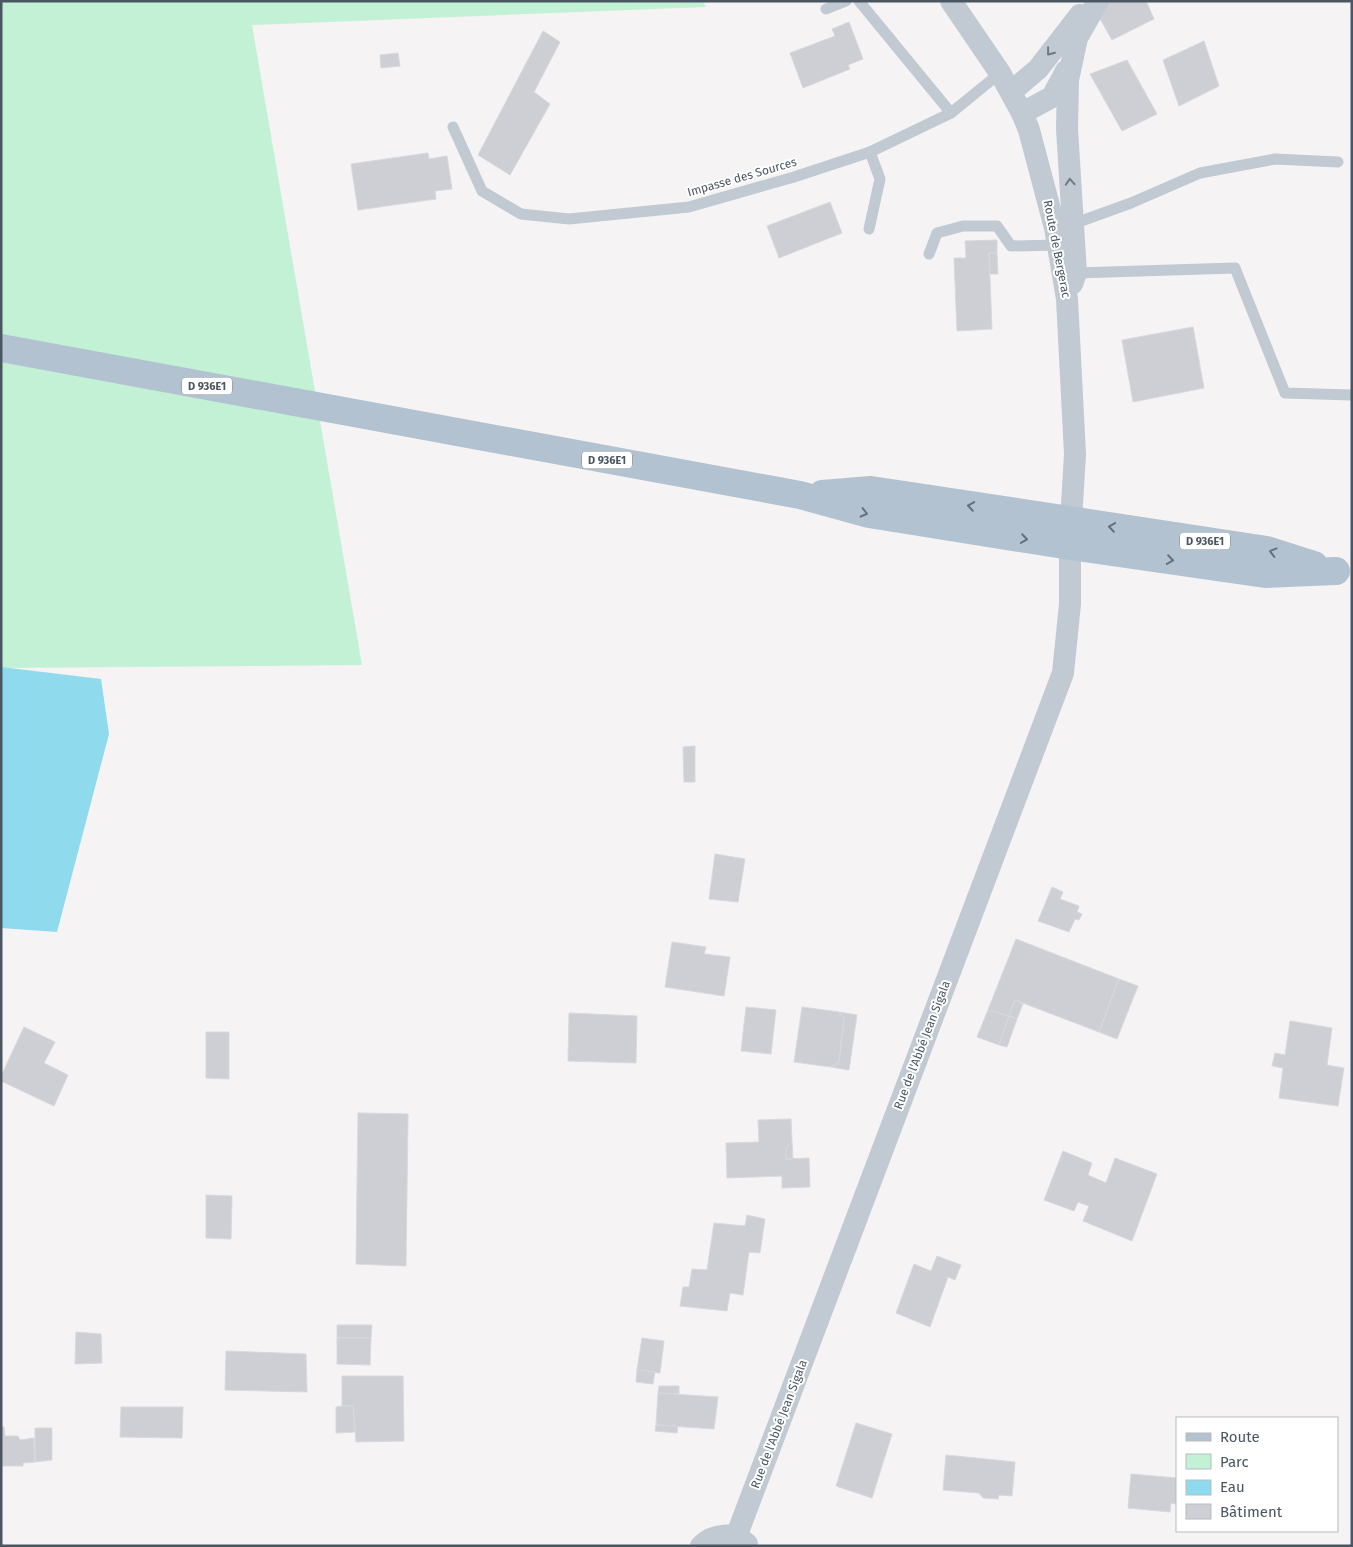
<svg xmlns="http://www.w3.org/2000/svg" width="1353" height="1547" font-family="'Fira Sans',sans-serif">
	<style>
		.green { fill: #c3f1d5 }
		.water { fill: #90daee }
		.building { fill: #cdcfd5; stroke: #d7d9de }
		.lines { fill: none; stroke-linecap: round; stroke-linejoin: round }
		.service { stroke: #c1cad2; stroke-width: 11 }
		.minor { stroke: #c1cad2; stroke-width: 22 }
		.primary { stroke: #b3c2d1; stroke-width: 28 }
		.oneway { stroke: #6e7983 }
		.oneway2 { stroke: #64717d }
		.labels { text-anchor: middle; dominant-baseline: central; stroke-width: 4; stroke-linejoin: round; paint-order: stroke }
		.shield { fill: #fff; stroke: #808990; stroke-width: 1 }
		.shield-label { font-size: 11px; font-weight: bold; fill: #4a5661 }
		.street-label { font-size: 12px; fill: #4a5661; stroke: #fff }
	</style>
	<rect width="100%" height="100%" fill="#f5f3f3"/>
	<path class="green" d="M1 1H703L706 7 252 25 362 665 1 668Z"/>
	<path class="water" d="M1 667 101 679 109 734 57 932 1 928Z"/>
	<g class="building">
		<path d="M1108 1H1146L1154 19 1112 40 1094 8Z"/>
		<path d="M849 22 863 59 848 65 850 69 803 88 790 53 835 36 832 29Z"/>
		<path d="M543 31 560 42 534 92 550 104 510 175 478 155Z"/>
		<path d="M1204 41 1219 86 1179 106 1163 60Z"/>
		<path d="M398 53 400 66 381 68 380 55Z"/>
		<path d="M1127 60 1157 114 1122 131 1090 74Z"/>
		<path d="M428 153 429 159 447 156 452 189 435 191 436 199 358 210 351 164Z"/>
		<path d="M830 202 842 233 779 258 767 226Z"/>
		<path d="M997 240V253H989L992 329 957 331 954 258H966L965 241Z"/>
		<path d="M989 253H997L998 274H990Z"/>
		<path d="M1193 327 1204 388 1133 402 1122 340Z"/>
		<path d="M695 746V782H684L683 747Z"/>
		<path d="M715 854 745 859 738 902 709 899Z"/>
		<path d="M1052 887 1063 892 1060 899 1079 906 1077 912 1082 914 1079 920 1075 919 1069 932 1038 921Z"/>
		<path d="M1016 939 1119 979 1099 1032 1015 1000 1009 1016 988 1010Z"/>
		<path d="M672 942 706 947 704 954 730 957 724 996 665 987Z"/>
		<path d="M1119 979 1138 986 1117 1039 1099 1032Z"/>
		<path d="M1015 1000 1023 1004 1017 1019 1009 1016Z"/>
		<path d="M746 1007 776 1010 771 1054 741 1051Z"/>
		<path d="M802 1007 839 1012 844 1019 839 1062 831 1067 794 1062Z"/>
		<path d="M988 1010 1009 1016 999 1045 977 1037Z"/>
		<path d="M839 1012 857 1015 849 1070 831 1067 839 1062 844 1019Z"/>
		<path d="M569 1013 637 1016 636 1063 568 1061Z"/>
		<path d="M1009 1016 1017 1019 1007 1047 999 1045Z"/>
		<path d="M1290 1021 1332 1028 1327 1065 1344 1068 1338 1106 1279 1098 1283 1068 1272 1066 1275 1053 1285 1055Z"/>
		<path d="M24 1027 55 1042 44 1063 68 1075 54 1106 1 1081V1076Z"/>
		<path d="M206 1032H229V1079L206 1078Z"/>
		<path d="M358 1113 408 1114 406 1266 356 1264Z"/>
		<path d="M791 1119 792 1142 786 1148V1159L809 1158 810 1187 782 1188V1176L727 1178 726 1143 759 1142 758 1120Z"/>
		<path d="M792 1142 793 1159H786V1148Z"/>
		<path d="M1063 1151 1092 1163 1088 1175 1106 1183 1115 1158 1157 1174 1132 1241 1083 1221 1089 1206 1078 1202 1074 1211 1044 1200Z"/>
		<path d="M206 1195 232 1196 231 1239 206 1238Z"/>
		<path d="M747 1215 765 1219 760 1253 749 1252 743 1295 730 1293 727 1311 680 1306 683 1287H689L692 1269 707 1270 714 1223 745 1226Z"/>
		<path d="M937 1256 961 1265 955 1280 948 1277 930 1327 896 1313 914 1264 931 1271Z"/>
		<path d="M337 1325H372L371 1338H337Z"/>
		<path d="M76 1332 101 1334 102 1363 75 1364Z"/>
		<path d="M337 1338H371L370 1365 337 1364Z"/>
		<path d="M642 1338 664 1341 660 1373 637 1370Z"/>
		<path d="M226 1351 306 1354 307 1392 225 1390Z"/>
		<path d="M637 1370 655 1372 653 1384 636 1382Z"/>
		<path d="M342 1376H403L404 1441 356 1442 353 1406H342Z"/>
		<path d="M659 1386H679V1394L658 1393Z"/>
		<path d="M658 1393 718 1397 714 1429 656 1425Z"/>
		<path d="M342 1406H353L355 1432 336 1433V1407Z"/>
		<path d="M121 1407H183L182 1438 120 1437Z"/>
		<path d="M856 1423 892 1434 872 1498 836 1486Z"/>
		<path d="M656 1425 678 1426 677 1433 655 1431Z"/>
		<path d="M1 1427H4L5 1436H18L20 1440 34 1438 35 1462 23 1463V1466H1Z"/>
		<path d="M35 1428H52V1460L35 1462Z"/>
		<path d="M946 1455 1015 1462 1012 1496 999 1495 998 1499 983 1498 979 1493 943 1490Z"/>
		<path d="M1131 1474 1177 1478V1504L1171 1503 1170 1512 1128 1508Z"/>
	</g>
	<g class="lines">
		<g class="service">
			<path d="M859 1 951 113"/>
			<path d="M826 9 846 1"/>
			<path d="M453 127 482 191 521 214 569 219 689 207 794 177 870 152 951 113 1000 73"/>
			<path d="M1073 224 1131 203 1200 173 1275 159 1338 162"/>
			<path d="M869 229 880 179 870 152"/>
			<path d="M929 254 937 233 963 226H997L1011 246 1057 245"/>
			<path d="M1076 273 1235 268 1285 393 1352 395"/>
		</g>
		<g class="minor">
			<path d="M951 1 1000 73 1022 113 1029 130 1055 228 1067 299 1075 454 1071 521"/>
			<path d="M1011 92 1038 69 1080 15"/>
			<path d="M1022 113 1052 97 1066 71"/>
			<path d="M1072 284 1076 273 1067 129 1068 80 1077 38 1098 1"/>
			<path d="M736 1537 1063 673 1070 604V546"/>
			<path d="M701 1546C714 1533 734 1532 747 1544"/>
		</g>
		<g class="primary">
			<path d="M1 348 800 495 869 514 1070 546 1265 574 1336 571"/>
			<path d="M822 494 871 490 1267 550 1314 565"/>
		</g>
	</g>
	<defs><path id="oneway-chevron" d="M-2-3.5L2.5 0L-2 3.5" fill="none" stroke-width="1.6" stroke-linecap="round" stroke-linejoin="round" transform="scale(1.25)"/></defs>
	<g class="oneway">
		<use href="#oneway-chevron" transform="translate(1050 52) rotate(128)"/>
		<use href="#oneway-chevron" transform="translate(1070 182) rotate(-94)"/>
	</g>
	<g class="oneway2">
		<use href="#oneway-chevron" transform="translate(971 506) rotate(-171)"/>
		<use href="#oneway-chevron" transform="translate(864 513) rotate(14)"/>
		<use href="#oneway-chevron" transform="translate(1112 527) rotate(-172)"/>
		<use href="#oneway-chevron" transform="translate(1024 539) rotate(9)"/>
		<use href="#oneway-chevron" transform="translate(1273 552) rotate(-165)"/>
		<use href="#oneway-chevron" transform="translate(1170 560) rotate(8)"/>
	</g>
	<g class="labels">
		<g class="shield">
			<rect x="182" y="377.5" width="50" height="17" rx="4"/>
			<rect x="582" y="451.5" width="50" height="17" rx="4"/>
			<rect x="1180" y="532.5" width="50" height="17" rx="4"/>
		</g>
		<g class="shield-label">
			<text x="207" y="386">D 936E1</text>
			<text x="607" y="460">D 936E1</text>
			<text x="1205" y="541">D 936E1</text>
		</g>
		<g class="street-label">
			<text transform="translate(742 177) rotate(-16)">Impasse des Sources</text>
			<text transform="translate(1057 249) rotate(79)">Route de Bergerac</text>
			<text transform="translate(922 1045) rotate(-69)">Rue de l'Abbé Jean Sigala</text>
			<text transform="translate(779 1424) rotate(-69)">Rue de l'Abbé Jean Sigala</text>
		</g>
	</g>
	<rect width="1353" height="1547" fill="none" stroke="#4a5661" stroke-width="5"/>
	<rect x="1176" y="1417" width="162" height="115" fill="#ffffff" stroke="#b7bbc0"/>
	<rect x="1186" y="1433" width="25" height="8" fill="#b3c2d1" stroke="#b7bbc0"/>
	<text x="1220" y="1442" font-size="15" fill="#4a5661">Route</text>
	<rect x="1186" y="1454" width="25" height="15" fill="#c3f1d5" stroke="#b7bbc0"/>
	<text x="1220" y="1467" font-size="15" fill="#4a5661">Parc</text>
	<rect x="1186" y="1480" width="25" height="15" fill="#90daee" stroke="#b7bbc0"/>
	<text x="1220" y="1492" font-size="15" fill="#4a5661">Eau</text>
	<rect x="1186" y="1504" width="25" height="15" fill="#cdcfd5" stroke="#b7bbc0"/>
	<text x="1220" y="1517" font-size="15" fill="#4a5661">Bâtiment</text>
</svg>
